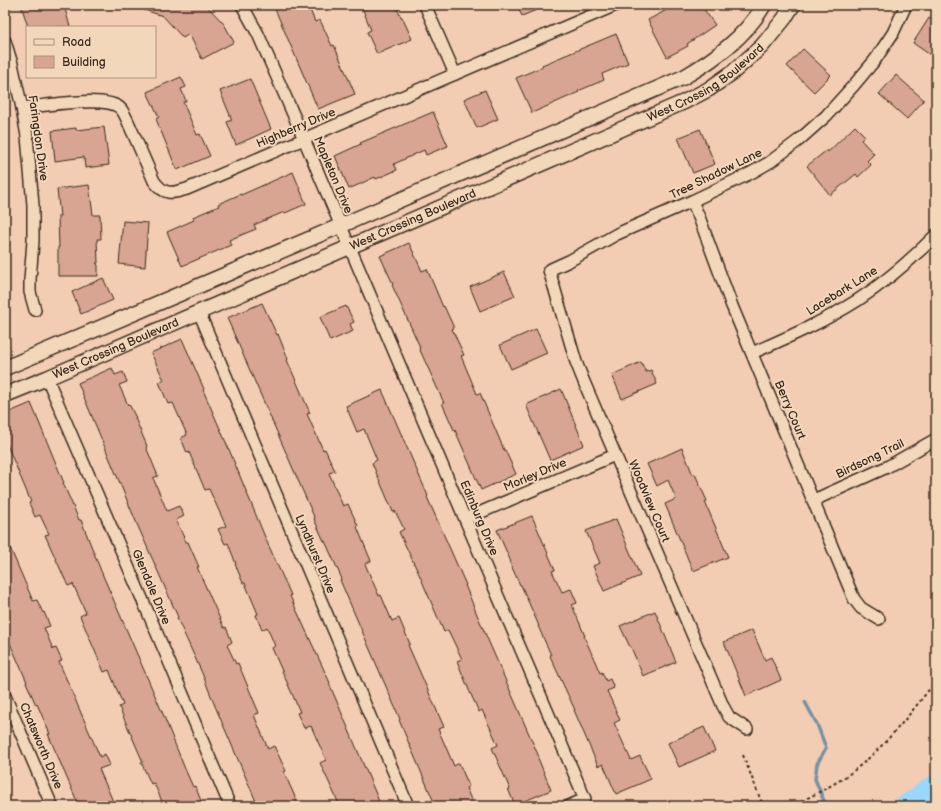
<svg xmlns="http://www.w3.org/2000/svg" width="941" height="811" font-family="'Balsamiq Sans',sans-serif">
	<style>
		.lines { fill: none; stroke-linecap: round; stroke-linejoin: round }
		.stream { stroke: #7592a3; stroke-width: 3.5 }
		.river { stroke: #9bd7fc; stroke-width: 22 }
		.building { fill: #d9a593; stroke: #3b2a1e }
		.minor-casing { stroke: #3b2a1e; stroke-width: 14 }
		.tertiary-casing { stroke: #3b2a1e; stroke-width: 17 }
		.path { stroke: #3b2a1e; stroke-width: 2; stroke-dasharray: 3 3; stroke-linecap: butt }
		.minor { stroke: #f3d7ba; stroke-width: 11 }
		.tertiary { stroke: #f3d7ba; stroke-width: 14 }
		.labels { text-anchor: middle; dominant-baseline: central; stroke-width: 4; stroke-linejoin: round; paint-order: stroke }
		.street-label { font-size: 12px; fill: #3b2a1e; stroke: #f3d7ba }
	</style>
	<rect width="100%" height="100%" fill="#f2cdb3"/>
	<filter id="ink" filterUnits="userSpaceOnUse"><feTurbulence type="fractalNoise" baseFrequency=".025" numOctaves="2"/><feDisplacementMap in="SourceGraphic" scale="8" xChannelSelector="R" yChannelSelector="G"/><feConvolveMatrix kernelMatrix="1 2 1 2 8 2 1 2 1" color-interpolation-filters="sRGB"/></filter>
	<g filter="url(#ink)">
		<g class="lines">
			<path class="stream" d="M805 702 817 724 826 748 817 764 815 779 826 806"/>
			<path class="river" d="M906 806 936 785"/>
		</g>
		<g class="building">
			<path d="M21 5H64L70 27H28Z"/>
			<path d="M135 5H206L224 24 234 42 202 59 189 34 183 38 163 16 135 7Z"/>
			<path d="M284 5H308L315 22 320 20 332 46 334 45 355 94 318 109 275 9Z"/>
			<path d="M361 5H395L401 17H402L412 39 377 54 367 32 371 30Z"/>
			<path d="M517 5H548L522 16Z"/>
			<path d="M676 5H701L715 25 687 44 688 46 667 57 648 20Z"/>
			<path d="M929 18 936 22V59L913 43Z"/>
			<path d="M616 34 628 63 602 74 604 80 578 91 579 92 532 113 516 78 542 67V65Z"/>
			<path d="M803 49 831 75 814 92 787 66Z"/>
			<path d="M896 75 924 100 907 119 879 94Z"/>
			<path d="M181 77 186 87 181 89 186 101 183 102 197 135 200 134 210 156 177 170 156 119 159 117 147 92Z"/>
			<path d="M250 79 271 129 236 145 227 122 232 120 220 91Z"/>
			<path d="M485 90 498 119 477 128 464 99Z"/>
			<path d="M433 112 448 146 426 155 424 150 394 164 397 170 376 179 375 177 349 189 335 156 361 144 360 143Z"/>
			<path d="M855 126 865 136 861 140 874 154 867 161 871 165 858 177 856 174 830 195 807 166 827 150 828 152Z"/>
			<path d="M104 127 109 165 85 168 84 157 55 161 52 131 76 128V130Z"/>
			<path d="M700 129 715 164 693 173 678 138Z"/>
			<path d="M293 172 306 204 285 213 284 212 254 225 256 229 229 240 231 245 182 266 167 232 194 220 193 217 219 206 218 204 241 194V195Z"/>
			<path d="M89 185 93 215H100L101 239H97L98 263H96L98 265V276H58V247H59L58 216H60L57 189Z"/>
			<path d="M123 221 148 223 145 267 119 264Z"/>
			<path d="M409 243 422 271 427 269 443 307 444 306 454 328 452 329 464 355 461 356 477 394 480 393 504 450H505L516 474 481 490 455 430H454L442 403H444L419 348 420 347 392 285 393 284 380 256Z"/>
			<path d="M504 272 515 296 480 311 470 287Z"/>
			<path d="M103 278 113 300 81 314 72 292Z"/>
			<path d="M262 303 277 335 278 334 288 359 287 360 310 413 307 414 323 450 325 449 335 471 329 473 343 506 348 504 358 526 357 527 371 561 365 564 379 596 381 595 392 621 399 618 410 644 408 645 444 727 438 729 454 766 459 763 469 786 466 788 474 806H437L434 802 410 746 399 720 400 719 340 580 342 579 325 541H324L314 519H315L291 464 227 318Z"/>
			<path d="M346 306 354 322 350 324 353 331 330 341 320 317Z"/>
			<path d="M536 329 547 353 511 369 500 345Z"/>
			<path d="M182 339 204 389 203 390 228 447 267 542 291 595 290 596 330 683H329L381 806H340L320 763 326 760 311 726 304 728 297 713 300 712 272 648 275 646 267 627 262 630 256 615 258 614 245 583H243L235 564H236L228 543 225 544 218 529 226 526 209 489 205 490 189 452 187 453 181 438 187 435 173 403 168 404 159 382 164 380 151 353Z"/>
			<path d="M641 362 646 372 651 370 657 384 622 399 612 375Z"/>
			<path d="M112 368 115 375 123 372 127 382 119 385 128 405 129 404 136 418H135L147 446 146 447 158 476 153 478 167 511 179 506 184 516 176 520 186 542H188L199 567H197L224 628 226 627 232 642 227 645 236 664 238 663 259 713 254 715 268 749 274 746 286 771 284 772 299 806H258L215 706 202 673 177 618 178 617 137 524 78 383Z"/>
			<path d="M561 389 584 445 550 460 526 405Z"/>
			<path d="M382 390 428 496 427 497 466 585H465L478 617 539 757 538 758 551 790 515 805 508 789H510L492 748 498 745 482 710 479 712 469 690 457 661 462 659 448 630 444 632 419 574 399 532 404 529 395 511 393 512 372 463 377 460 364 429 357 432 346 406Z"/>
			<path d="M31 403 64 483H63L79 520H81L101 571 163 714 185 769 193 787 195 786 202 803 195 806H164L154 783 151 784 141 762H143L119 707 123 705 109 670 104 672 80 616 86 613 73 584 68 586 45 535 49 534 40 515 35 517 29 503 31 502 5 440V414Z"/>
			<path d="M682 448 693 475 695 474 707 501 705 502 728 557 693 571 665 504 676 499 668 480 657 486 647 464Z"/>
			<path d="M532 516 555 570 552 571 562 592 571 589 577 603 572 605 585 636H584L600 673 602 672 606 681 610 679 614 688 607 691 620 720 614 723 631 760 640 756 651 779 616 794 603 764 598 766 574 710H575L550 656 551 655 538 626H539L521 585H520L510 563 511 562 497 530Z"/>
			<path d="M616 519 640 576 604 591 593 566 600 563 586 531Z"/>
			<path d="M5 536 33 601 37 600 43 613 44 612 50 626 44 628 53 649 56 648 62 661 59 662 100 757 105 754 110 765 99 769 115 806H79L48 734H50L37 704 36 705 26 682H27L5 632Z"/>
			<path d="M655 611 676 662 643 676 631 647H630L620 626Z"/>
			<path d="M752 630 765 660 771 657 781 680 746 696 724 642Z"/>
			<path d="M704 727 715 751 679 767 668 743Z"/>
		</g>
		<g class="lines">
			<g class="minor-casing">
				<g id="minor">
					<path d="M242 5 258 34 304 139 465 519 585 799 569 806"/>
					<path d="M425 5 455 74"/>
					<path d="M5 41 12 64 22 108 27 136 33 205V241L30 280V292L35 310"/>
					<path d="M22 108C41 106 108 94 121 109 126 115 129 125 133 133 140 149 147 165 154 181 164 195 171 194 187 189L616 5"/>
					<path d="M692 201 699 217 732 306 854 599 861 608 879 619"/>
					<path d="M199 312 408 806"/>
					<path d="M752 353C789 337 825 321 858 300 887 281 912 259 936 235"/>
					<path d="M47 378 165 652 230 806"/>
					<path d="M814 500 887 467 936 439"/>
					<path d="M465 519 615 455"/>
					<path d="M5 696 52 806"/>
					<path d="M747 729 729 717 723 706 584 382 576 362 549 270 569 261 617 234 692 201 751 173 770 162 799 140 826 116 854 85 875 60 893 33 906 5"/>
				</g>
			</g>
			<g class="tertiary-casing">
				<g id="tertiary">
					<path d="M5 368 340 226 684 77C715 59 745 37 764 5"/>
					<path id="s1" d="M5 395 47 378 684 102 709 89 733 72 762 46 784 19 793 5"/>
				</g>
			</g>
			<g class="path">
				<path d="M743 755 763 806"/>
				<path d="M791 806C808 798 826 789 842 779 880 754 908 716 936 681"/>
			</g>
			<use href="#minor" class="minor"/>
			<use href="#tertiary" class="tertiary"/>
		</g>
	</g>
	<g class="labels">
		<g class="street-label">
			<text stroke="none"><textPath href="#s1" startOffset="768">West Crossing Boulevard</textPath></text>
			<text transform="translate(296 128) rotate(-23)">Highberry Drive</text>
			<text transform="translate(38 138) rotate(82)">Faringdon Drive</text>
			<text transform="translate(716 174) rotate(-26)">Tree Shadow Lane</text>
			<text transform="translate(333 175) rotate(67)">Mapleton Drive</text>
			<text stroke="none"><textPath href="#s1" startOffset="444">West Crossing Boulevard</textPath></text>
			<text transform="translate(842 291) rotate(-32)">Lacebark Lane</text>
			<text stroke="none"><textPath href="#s1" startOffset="120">West Crossing Boulevard</textPath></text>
			<text transform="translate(790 410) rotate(67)">Berry Court</text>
			<text transform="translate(870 459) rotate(-26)">Birdsong Trail</text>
			<text transform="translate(535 475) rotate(-23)">Morley Drive</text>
			<text transform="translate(649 501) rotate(67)">Woodview Court</text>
			<text transform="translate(479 518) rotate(67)">Edinburg Drive</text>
			<text transform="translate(315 554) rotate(67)">Lyndhurst Drive</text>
			<text transform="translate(151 587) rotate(67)">Glendale Drive</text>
			<text transform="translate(41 746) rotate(67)">Chatsworth Drive</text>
		</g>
	</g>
	<rect width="941" height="811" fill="none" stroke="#f3d7ba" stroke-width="20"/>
	<rect x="10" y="10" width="921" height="791" fill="none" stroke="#3b2a1e" stroke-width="1.5" filter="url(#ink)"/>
	<rect x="26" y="26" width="130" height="52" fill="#f3d7ba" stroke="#a9927c"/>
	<rect x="34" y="39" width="20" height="6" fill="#f3d7ba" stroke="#a9927c"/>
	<text x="62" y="46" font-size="12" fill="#3b2a1e">Road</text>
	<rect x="34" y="56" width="20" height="12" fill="#d9a593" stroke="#a9927c"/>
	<text x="62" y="66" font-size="12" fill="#3b2a1e">Building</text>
</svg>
